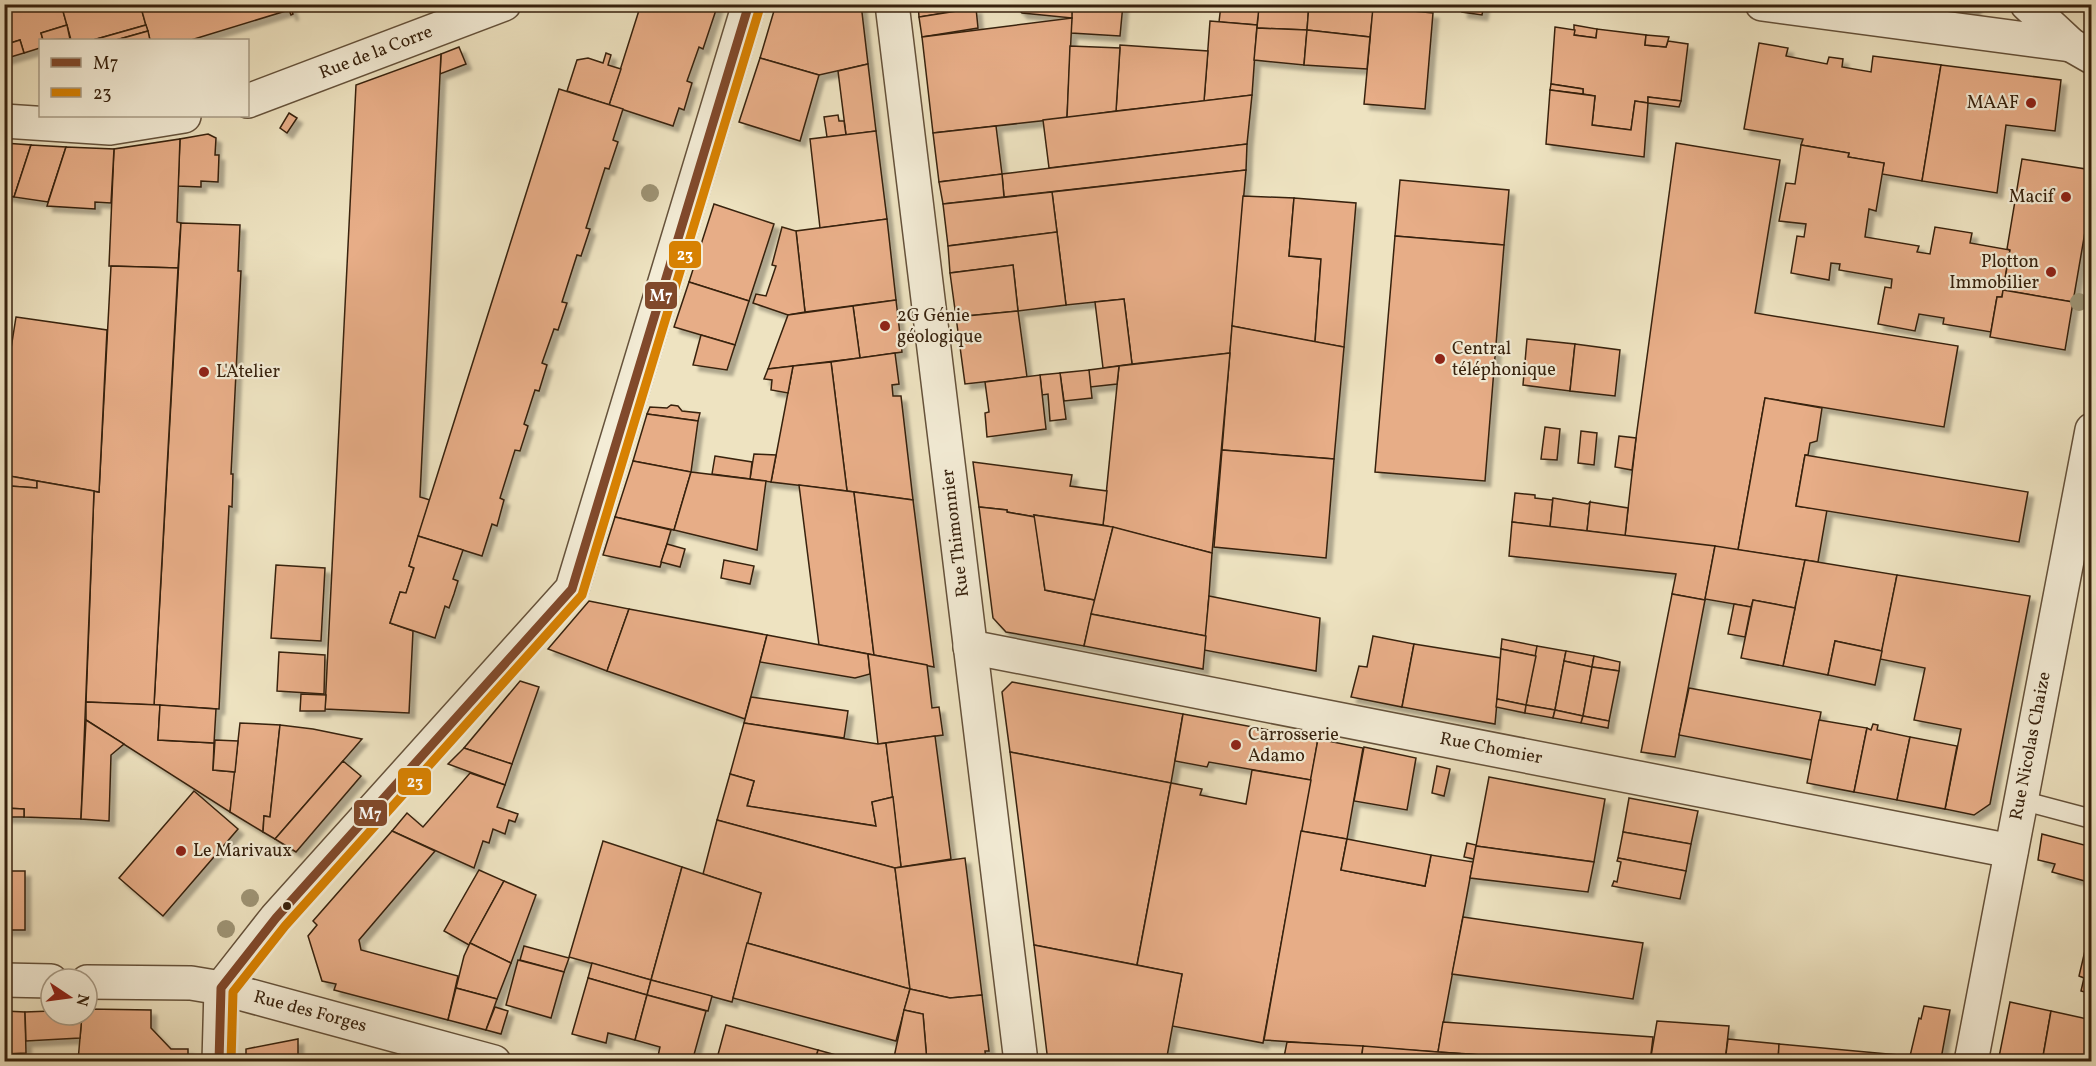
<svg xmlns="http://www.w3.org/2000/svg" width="2096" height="1066" font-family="Vollkorn,serif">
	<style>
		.building { fill: #e7ad87; stroke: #37220e; stroke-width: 1.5; filter: url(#shadow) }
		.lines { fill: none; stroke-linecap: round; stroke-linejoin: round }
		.service-casing { stroke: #65523b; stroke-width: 21 }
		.minor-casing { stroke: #65523b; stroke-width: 36 }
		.service { stroke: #f4edd7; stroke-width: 18 }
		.minor { stroke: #f4edd7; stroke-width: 33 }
		.bus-1-casing { stroke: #f4edd7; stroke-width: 14 }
		.bus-2-casing { stroke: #f4edd7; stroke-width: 14 }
		.bus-1 { stroke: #81492b; stroke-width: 9 }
		.bus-2 { stroke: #d78102; stroke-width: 9 }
		.tree { fill: #9e9475 }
		.poi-dot { fill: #8f2418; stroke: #f4edd7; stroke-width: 2 }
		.bus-dot { fill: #37220e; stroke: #f4edd7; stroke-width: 2 }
		.labels { text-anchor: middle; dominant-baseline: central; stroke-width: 4.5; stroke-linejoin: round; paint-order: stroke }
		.street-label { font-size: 18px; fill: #37220e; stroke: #f4edd7 }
		.poi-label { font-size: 18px; fill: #37220e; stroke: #f4edd7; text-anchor: start }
		.line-badge { stroke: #f4edd7; stroke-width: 2 }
		.badge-label { font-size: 16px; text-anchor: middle; font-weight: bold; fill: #fff }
	</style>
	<defs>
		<filter id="shadow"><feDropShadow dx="5.5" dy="5.5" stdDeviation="1.5" flood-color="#0004"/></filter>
	</defs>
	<rect width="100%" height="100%" fill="#eee3c1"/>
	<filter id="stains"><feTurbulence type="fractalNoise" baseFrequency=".00333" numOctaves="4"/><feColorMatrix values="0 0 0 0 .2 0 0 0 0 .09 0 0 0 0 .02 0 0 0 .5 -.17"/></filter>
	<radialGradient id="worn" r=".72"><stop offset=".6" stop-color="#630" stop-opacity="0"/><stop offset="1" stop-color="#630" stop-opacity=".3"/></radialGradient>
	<g class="building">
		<path d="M4 4H61L67 25 41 33 43 40H40V48L24 53 20 40 4 45Z"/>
		<path d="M61 4H140L146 25 93 40H71Z"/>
		<path d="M140 4H290L293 14 291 15 289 10 191 40H150Z"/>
		<path d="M641 4H718L703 49 699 47 687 81 692 83 684 110 679 108 673 126 609 105Z"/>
		<path d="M776 4H861L868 64 819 75 760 58Z"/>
		<path d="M918 4H956V11L919 17Z"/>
		<path d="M1072 4H1123L1120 36 1071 33Z"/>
		<path d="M1072 4V18L1022 13 1015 5Z"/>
		<path d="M1259 4H1309L1307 30 1257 28Z"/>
		<path d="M1309 4H1374L1370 37 1307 30Z"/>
		<path d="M1463 4H1484L1482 15 1462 12Z"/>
		<path d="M1921 4H1977L1974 11Z"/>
		<path d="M1221 5 1259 8 1257 25 1219 22Z"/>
		<path d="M1373 7 1433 13 1425 109 1364 104Z"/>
		<path d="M976 8 978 28 922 37 919 17Z"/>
		<path d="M1072 18 1067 118 933 133 922 37Z"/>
		<path d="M1210 21 1257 25 1252 95 1204 101Z"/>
		<path d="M67 25 70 39 43 40 41 33Z"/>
		<path d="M146 25 148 31 116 40H93Z"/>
		<path d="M1574 25 1597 29 1596 38 1574 35Z"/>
		<path d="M1555 27 1575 30 1574 35 1596 38 1597 29 1646 35 1645 45 1666 47 1668 41 1688 44 1681 101 1648 97V103L1635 101 1631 130 1592 125 1595 96 1583 94V89L1551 84Z"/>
		<path d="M1257 28 1307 30 1304 65 1254 60Z"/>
		<path d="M1307 30 1370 37 1367 69 1304 65Z"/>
		<path d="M148 31 150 40H116Z"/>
		<path d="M1646 35 1669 37 1666 47 1645 45Z"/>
		<path d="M20 40 24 53 4 59V45Z"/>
		<path d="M1759 43 1788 48 1786 56 1827 64 1829 57 1843 59 1842 67 1871 72 1873 56 1941 65 1922 181 1882 174 1884 163 1848 157 1849 153 1801 145 1803 139 1744 129Z"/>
		<path d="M1120 45 1208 51 1204 101 1116 111Z"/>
		<path d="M1070 46 1120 48 1116 111 1067 118Z"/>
		<path d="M459 47 466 64 440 74 441 54Z"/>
		<path d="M606 53 611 55 608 65 621 69 609 105 567 91 577 60 588 58 603 63Z"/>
		<path d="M441 54 420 497 430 500 409 566 414 568 406 593 400 592 390 623 413 631 409 713 325 709 356 85Z"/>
		<path d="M760 58 819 75 800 141 739 122Z"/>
		<path d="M868 64 876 131 846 135 838 71Z"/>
		<path d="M1941 65 2061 80 2055 131 2006 125 1997 193 1922 181Z"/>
		<path d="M1551 84 1583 89V94L1550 90Z"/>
		<path d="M559 89 623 109 613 140 618 142 609 169 605 168 586 228 590 229 581 256 577 255 562 302 567 303 558 330 554 329 542 363 547 365 539 391 535 390 524 424 528 426 520 451 515 450 500 498 504 500 497 526 492 524 482 556 418 536Z"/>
		<path d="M1550 90 1595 96 1592 125 1631 130 1635 101 1648 103 1644 157 1546 144Z"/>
		<path d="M1252 95 1247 144 1049 168 1043 120Z"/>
		<path d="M1648 97 1681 101 1679 107 1648 103Z"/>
		<path d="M289 113 297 118 287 133 280 128Z"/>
		<path d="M838 115 839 121H844L846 135 827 137 824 117Z"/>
		<path d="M996 126 1002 174 939 182 933 133Z"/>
		<path d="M876 131 887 219 820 228 810 139Z"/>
		<path d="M208 134 216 138 215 155H219L218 182 201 181V187L178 186 180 139Z"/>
		<path d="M180 139 177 222 181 223 178 268 109 266 114 149Z"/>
		<path d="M4 143 31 145 14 197 4 195Z"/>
		<path d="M1676 143 1780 160 1755 313 1958 346 1944 427 1765 398 1738 550 1625 536 1636 438Z"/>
		<path d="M1247 144 1246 170 1004 197 1002 174Z"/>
		<path d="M31 145 66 147 48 202 14 197Z"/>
		<path d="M1801 145 1849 153 1848 157 1884 163 1876 211 1869 209 1865 237 1919 246 1917 252 1930 254 1935 227 1972 233 1970 243 2010 250 2002 297H1997L1991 332 1943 324 1944 318 1919 314 1915 331 1878 324 1885 287 1891 288 1892 279 1839 270 1840 264 1831 263 1829 280 1791 273 1797 236 1804 237 1806 224 1779 221 1786 183 1795 184Z"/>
		<path d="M66 147 114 149 111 203 95 202V209L47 206Z"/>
		<path d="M2022 159 2092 170V191L2073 302 2003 290 2010 250 2007 249Z"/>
		<path d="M1246 170 1230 353 1132 364 1124 299 1066 305 1052 192Z"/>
		<path d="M1002 174 1004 197 943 204 939 182Z"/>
		<path d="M1400 180 1509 190 1504 245 1395 236Z"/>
		<path d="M1052 192 1057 232 948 246 943 204Z"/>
		<path d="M1243 196 1294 198 1289 256 1321 259 1315 342 1232 326Z"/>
		<path d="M1294 198 1356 203 1344 347 1315 342 1321 259 1289 256Z"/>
		<path d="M714 204 774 224 749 301 689 282Z"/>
		<path d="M887 219 896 300 805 312 796 231Z"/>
		<path d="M181 223 240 225 238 271H241L231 474H233L232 507 229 506 219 709 154 705Z"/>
		<path d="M782 227 796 231 805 312 788 315 753 303 756 294 766 296 776 266 772 265Z"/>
		<path d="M1057 232 1066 305 1018 311 1013 265 950 273 948 246Z"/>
		<path d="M1395 236 1504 245 1485 481 1375 472Z"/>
		<path d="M1013 265 1018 311 956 317 950 273Z"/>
		<path d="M111 266 178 268 154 705 86 702 94 491 99 492Z"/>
		<path d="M689 282 749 301 735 345 674 327Z"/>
		<path d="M2003 290 2073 302 2065 350 1990 337 1997 297H2002Z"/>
		<path d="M1124 299 1132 364 1103 368 1095 302Z"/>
		<path d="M896 300 902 352 860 358 853 306Z"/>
		<path d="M853 306 860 358 768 369 788 315Z"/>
		<path d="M1018 311 1027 377 965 384 956 317Z"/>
		<path d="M16 317 107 330 99 492 4 475V393Z"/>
		<path d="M1232 326 1344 347 1334 459 1222 450Z"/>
		<path d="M701 335 735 345 727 370 693 365Z"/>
		<path d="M1527 339 1575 344 1570 391 1523 385Z"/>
		<path d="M1575 344 1620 350 1615 396 1570 391Z"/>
		<path d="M895 353 899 384 892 385 893 396H901L913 500 847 491 831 362Z"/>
		<path d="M1230 353 1212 553 1103 525 1119 366Z"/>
		<path d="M831 362 847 491 771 482 793 366Z"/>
		<path d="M793 366 788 393 771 390 772 380 764 379 768 369Z"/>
		<path d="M1119 366 1117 384 1090 387 1089 370Z"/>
		<path d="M1089 370 1092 398 1064 401 1060 373Z"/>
		<path d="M1060 373 1066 419 1050 421 1048 394 1042 395 1040 375Z"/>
		<path d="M1040 375 1046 429 987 437 985 413 989 412 985 382Z"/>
		<path d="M1765 398 1822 408 1817 441 1810 443 1808 455H1805L1796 506 1827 510 1818 562 1738 550Z"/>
		<path d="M671 405 678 406 682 411 700 413 698 421 647 414 650 407 667 408Z"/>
		<path d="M647 414 698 421 691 472 633 461Z"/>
		<path d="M1545 427 1560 429 1557 460 1541 459Z"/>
		<path d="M1581 431 1597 433 1594 465 1578 463Z"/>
		<path d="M1619 436 1636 438 1632 470 1615 467Z"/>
		<path d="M1222 450 1334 459 1326 558 1214 547Z"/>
		<path d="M754 454 776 455 771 482 750 479Z"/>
		<path d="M1805 455 2028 492 2019 542 1796 506Z"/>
		<path d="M715 456 752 462 750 479 712 474Z"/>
		<path d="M633 461 691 472 674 530 615 517Z"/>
		<path d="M973 462 1072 475 1070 486 1107 491 1103 525 1034 515 1035 517 1007 512V510L979 507Z"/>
		<path d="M691 472 766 481 757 550 674 530Z"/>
		<path d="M4 475 37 481V488L10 486 4 646Z"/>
		<path d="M37 481 94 491 81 819 24 817V809L4 808V646L10 486 37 488Z"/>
		<path d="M799 485 854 492 874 655 819 645Z"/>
		<path d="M854 492 913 500 934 667 874 655Z"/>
		<path d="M1515 493 1535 495V498L1552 500 1553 498 1550 527 1512 522Z"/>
		<path d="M1553 498 1588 504 1590 502 1587 531 1550 527Z"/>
		<path d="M1590 502 1628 508 1625 536 1587 531Z"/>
		<path d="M979 507 1007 510V512L1035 517 1045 590 1095 600 1084 646 1006 632 993 618Z"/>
		<path d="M1034 515 1113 527 1095 600 1045 590Z"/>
		<path d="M615 517 671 530 660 567 603 555Z"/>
		<path d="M1512 522 1715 546 1705 600 1672 594 1676 574 1509 556Z"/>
		<path d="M1113 527 1212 553 1206 636 1091 614Z"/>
		<path d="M418 536 463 550 453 579 458 581 454 594 449 608 445 606 435 638 390 623 400 592 406 593 414 568 409 566Z"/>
		<path d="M667 544 685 549 680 567 661 562Z"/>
		<path d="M1715 546 1805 560 1795 608 1753 600 1751 607 1705 599Z"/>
		<path d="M724 560 754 566 750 584 721 578Z"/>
		<path d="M1805 560 1897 575 1882 651 1835 641 1828 675 1783 666Z"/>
		<path d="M276 565 325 568 321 641 271 638Z"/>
		<path d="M1897 575 2030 596 1990 804 1974 815 1945 809 1961 729 1914 720 1925 668 1880 659Z"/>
		<path d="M1672 594 1705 600 1675 757 1641 752Z"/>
		<path d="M1209 596 1320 618 1316 671 1204 650Z"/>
		<path d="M1753 600 1795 608 1783 666 1741 658Z"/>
		<path d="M589 601 629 609 607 671 548 649Z"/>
		<path d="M1734 604 1751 607 1745 637 1728 634Z"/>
		<path d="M629 609 767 635 745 719 607 671Z"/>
		<path d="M1091 614 1206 636 1203 669 1084 646Z"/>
		<path d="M767 635 868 654 870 674 855 678 760 662Z"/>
		<path d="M1373 636 1414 644 1402 707 1351 697 1359 666 1367 667Z"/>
		<path d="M1502 639 1537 646 1536 656 1501 649Z"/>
		<path d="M1835 641 1882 651 1875 685 1828 675Z"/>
		<path d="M1414 644 1501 658 1495 724 1402 707Z"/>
		<path d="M1537 646 1566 651 1555 710 1526 705Z"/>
		<path d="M1501 649 1536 656 1526 705 1497 699Z"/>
		<path d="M1566 651 1594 656 1592 667 1564 661Z"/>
		<path d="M279 652 325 655 324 694 277 691Z"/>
		<path d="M868 654 927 665 932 708 939 707 943 735 878 744Z"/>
		<path d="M1594 656 1620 662 1619 671 1592 667Z"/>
		<path d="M1564 661 1592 667 1583 716 1555 710Z"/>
		<path d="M1592 667 1619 671 1609 721 1583 716Z"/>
		<path d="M520 681 539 687 512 764 464 748Z"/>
		<path d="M1012 682 1183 714 1171 783 1010 752 1002 692Z"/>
		<path d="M1689 688 1821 712 1812 760 1679 735Z"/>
		<path d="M301 694 326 695 325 711H300Z"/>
		<path d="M751 697 848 711 844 738 744 723Z"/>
		<path d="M1497 699 1526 705 1525 713 1496 707Z"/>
		<path d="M86 702 160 705 158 740 214 743 213 770 235 772 230 812 86 720Z"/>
		<path d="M160 705 216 709 214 743 158 740Z"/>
		<path d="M1526 705 1555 710 1553 718 1525 713Z"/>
		<path d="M1555 710 1583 716 1581 723 1553 718Z"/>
		<path d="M1183 714 1318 739 1311 780 1209 762 1207 767 1175 761Z"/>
		<path d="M1583 716 1609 721 1608 728 1581 723Z"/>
		<path d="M86 720 124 744 111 755 109 821 81 819Z"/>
		<path d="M1819 720 1867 728 1854 792 1807 783Z"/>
		<path d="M240 723 280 725 270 817 264 816 263 832 230 812Z"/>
		<path d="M744 723 878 744 886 743 893 797 872 802 876 826 747 806 754 781 730 774Z"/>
		<path d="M1873 724 1878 725 1877 730 1910 737 1897 800 1854 792 1867 728 1871 730Z"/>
		<path d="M280 725 313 729 362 739 275 839 263 832 264 816 270 817Z"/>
		<path d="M935 736 951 859 901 867 886 743Z"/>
		<path d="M1910 737 1957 746 1945 809 1897 800Z"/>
		<path d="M1318 739 1363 748 1347 839 1301 831Z"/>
		<path d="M215 740 238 741 235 772 213 770Z"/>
		<path d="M1364 747 1416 758 1407 810 1354 801Z"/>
		<path d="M464 748 512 764 505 785 448 764Z"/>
		<path d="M1010 752 1171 783 1137 965 1034 945Z"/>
		<path d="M343 761 361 776 296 852 275 839Z"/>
		<path d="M1437 766 1450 769 1444 796 1432 793Z"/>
		<path d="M1252 770 1311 780 1263 1043 1172 1026 1182 974 1137 965 1171 783 1202 789 1200 795 1246 804Z"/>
		<path d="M470 773 505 785 497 807 518 814 515 822 509 820 505 834 493 829 489 843 483 841 474 868 392 831 407 813 423 827Z"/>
		<path d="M730 774 754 781 747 806 876 826 872 802 893 797 901 867 895 868 717 820Z"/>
		<path d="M1489 777 1605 799 1594 862 1476 846Z"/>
		<path d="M194 791 238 829 163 916 119 878Z"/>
		<path d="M1629 798 1698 811 1691 844 1623 832Z"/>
		<path d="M4 808 24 809V817H4Z"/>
		<path d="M717 820 895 868 910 989 747 943 761 893 703 874Z"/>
		<path d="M392 831 435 851 359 940 361 950 458 976 448 1020 334 990 336 984 322 981 308 936 317 925 313 921Z"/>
		<path d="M1301 831 1347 839 1341 870 1425 886 1431 855 1473 862 1438 1052 1264 1040Z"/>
		<path d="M1623 832 1691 844 1686 871 1618 858Z"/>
		<path d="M2042 834 2092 847V883L2052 872 2055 864 2038 860Z"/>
		<path d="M1347 839 1431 855 1425 886 1341 870Z"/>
		<path d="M603 841 682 867 651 980 569 957Z"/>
		<path d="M1467 843 1476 845 1474 859 1464 857Z"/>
		<path d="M1476 846 1594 862 1588 892 1470 878Z"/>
		<path d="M965 858 982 995 950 998 910 989 895 868Z"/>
		<path d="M1618 858 1686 871 1680 899 1612 886 1614 881 1617 882 1621 862 1617 861Z"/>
		<path d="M682 867 761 893 732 1002 651 980Z"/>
		<path d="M479 870 504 881 469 945 444 931Z"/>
		<rect x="4" y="871" width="21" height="59"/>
		<path d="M504 881 536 895 511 963 470 943Z"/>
		<path d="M1463 917 1643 943 1633 999 1452 974Z"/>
		<path d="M2092 921V994L2081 991 2084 978 2079 976Z"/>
		<path d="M470 943 511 963 497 999 456 988 464 956Z"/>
		<path d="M747 943 910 989 896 1041 733 998Z"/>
		<path d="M1034 945 1182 974 1166 1062H1048Z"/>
		<path d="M524 946 569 958 564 972 520 960Z"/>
		<path d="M518 960 564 972 551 1018 506 1005Z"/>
		<path d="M592 963 651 980 647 995 588 978Z"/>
		<path d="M588 978 647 995 635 1040 608 1033 606 1043 572 1034Z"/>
		<path d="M651 980 712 996 708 1011 647 995Z"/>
		<path d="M456 988 497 999 486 1030 448 1020Z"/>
		<path d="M910 989 950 998 982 995 989 1051H985L986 1062H927L923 1014 904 1010Z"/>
		<path d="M647 995 706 1011 692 1062H677L658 1056 660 1047 635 1040Z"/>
		<path d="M2010 1002 2051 1011 2042 1062H1998Z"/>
		<path d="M1924 1006 1950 1010 1941 1059 1910 1056 1919 1018 1921 1019Z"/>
		<path d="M495 1007 508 1011 501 1034 486 1030Z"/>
		<path d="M87 1009 151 1010V1028L171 1049H188V1062L78 1061 82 1015H87Z"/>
		<path d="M904 1010 923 1014 927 1062H893Z"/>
		<path d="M4 1011 25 1012 26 1053 4 1054Z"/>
		<path d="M51 1011V1015H82L80 1038 26 1041 25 1012Z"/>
		<path d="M2051 1011 2092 1020V1062H2042Z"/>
		<path d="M1657 1021 1729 1026 1725 1062H1650Z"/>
		<path d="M1443 1022 1653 1037 1650 1062H1574L1438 1052Z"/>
		<path d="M726 1025 818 1050 815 1062H716Z"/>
		<path d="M298 1039V1062H246V1049Z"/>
		<path d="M1728 1039 1779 1044 1778 1062H1725Z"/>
		<path d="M1287 1042 1363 1046 1361 1062H1283Z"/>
		<path d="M1779 1044 1910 1056 1941 1059 1940 1062H1778Z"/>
		<path d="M1363 1046 1438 1052 1469 1054 1468 1062H1361Z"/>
		<path d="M818 1050 861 1062H815Z"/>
		<path d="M1469 1054 1535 1059V1062H1468Z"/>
	</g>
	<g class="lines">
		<g class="service-casing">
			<path id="service" d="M2020 800 2092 819"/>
		</g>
		<g class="minor-casing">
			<g id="minor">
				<path d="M892 4 1021 1062"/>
				<path d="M1762 4 2071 45"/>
				<path d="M2027 4 2071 45 2092 57"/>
				<path d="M248 101 504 4"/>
				<path d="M4 121 110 128 184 116"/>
				<path d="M970 647 2011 851"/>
				<path d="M4 980 51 981"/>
				<path d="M87 982 191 983 221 988 494 1062"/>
				<path d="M219 1062 221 988 276 918 572 589 749 4"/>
				<path d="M1971 1062 2092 430"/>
			</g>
		</g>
		<use href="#service" class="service"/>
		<use href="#minor" class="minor"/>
		<g class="bus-1-casing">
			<path id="bus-1" d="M219 1062 221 988 276 918 572 589 749 4"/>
		</g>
		<g class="bus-2-casing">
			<path id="bus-2" d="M231 1062 233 992 285 926 582 595 760 7"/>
		</g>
		<use href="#bus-1" class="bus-1"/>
		<use href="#bus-2" class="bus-2"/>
	</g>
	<g class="tree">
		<circle cx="650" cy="193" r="9"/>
		<circle cx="2079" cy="302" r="9"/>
		<circle cx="250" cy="898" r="9"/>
		<circle cx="226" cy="929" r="9"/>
	</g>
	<g class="poi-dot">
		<circle cx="2031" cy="103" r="6"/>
		<circle cx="2066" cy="197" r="6"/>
		<circle cx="2051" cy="272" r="6"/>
		<circle cx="885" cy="326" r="6"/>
		<circle cx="1440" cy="359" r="6"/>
		<circle cx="204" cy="372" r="6"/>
		<circle cx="1236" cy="745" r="6"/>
		<circle cx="181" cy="851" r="6"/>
	</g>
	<circle class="bus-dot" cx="287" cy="906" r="5"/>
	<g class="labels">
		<g class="street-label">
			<text transform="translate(376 53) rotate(-21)">Rue de la Corre</text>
			<text transform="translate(956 533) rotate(-97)">Rue Thimonnier</text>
			<text transform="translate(2031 746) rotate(-79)">Rue Nicolas Chaize</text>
			<text transform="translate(1491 749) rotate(11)">Rue Chomier</text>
			<text transform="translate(310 1012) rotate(15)">Rue des Forges</text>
		</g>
		<g class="poi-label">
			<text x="2019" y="103" text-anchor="end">MAAF</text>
			<text x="2054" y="197" text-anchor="end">Macif</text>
			<text x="2039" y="262" text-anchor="end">Plotton<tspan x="2039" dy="21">Immobilier</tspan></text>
			<text x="897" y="316">2G Génie<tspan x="897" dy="21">géologique</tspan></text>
			<text x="1452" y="349">Central<tspan x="1452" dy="21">téléphonique</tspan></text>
			<text x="216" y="372">L'Atelier</text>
			<text x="1248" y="735">Carrosserie<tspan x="1248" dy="21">Adamo</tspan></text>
			<text x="193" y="851">Le Marivaux</text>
		</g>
	</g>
	<g class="line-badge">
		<rect x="668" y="240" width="34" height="29" rx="6" fill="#d78102"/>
		<rect x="644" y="281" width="34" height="29" rx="6" fill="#81492b"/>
		<rect x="397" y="767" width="35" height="29" rx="6" fill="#d78102"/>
		<rect x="353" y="799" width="35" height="28" rx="6" fill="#81492b"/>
	</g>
	<g class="badge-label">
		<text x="685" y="260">23</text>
		<text x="661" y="301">M7</text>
		<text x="415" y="787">23</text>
		<text x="370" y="819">M7</text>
	</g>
	<rect width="2096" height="1066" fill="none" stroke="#eee3c1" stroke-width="24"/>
	<rect x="6" y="6" width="2084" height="1054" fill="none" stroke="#37220e" stroke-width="3"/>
	<rect x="12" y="12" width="2072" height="1042" fill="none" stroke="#37220e" stroke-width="1.5"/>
	<rect x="39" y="39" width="210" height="78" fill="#f4edd7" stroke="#a89c87" stroke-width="1.5"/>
	<rect x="51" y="58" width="30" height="9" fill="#81492b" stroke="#a89c87" stroke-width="1.5"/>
	<text x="93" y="69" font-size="18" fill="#37220e">M7</text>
	<rect x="51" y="88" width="30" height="9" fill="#d78102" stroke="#a89c87" stroke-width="1.5"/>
	<text x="93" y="99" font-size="18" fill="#37220e">23</text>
	<g transform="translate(69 997) rotate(103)"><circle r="28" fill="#f4edd7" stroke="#a89c87" stroke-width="1.5"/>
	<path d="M0-4.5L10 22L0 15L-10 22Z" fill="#8f2418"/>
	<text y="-9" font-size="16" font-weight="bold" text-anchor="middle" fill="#37220e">N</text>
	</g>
	<rect width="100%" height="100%" filter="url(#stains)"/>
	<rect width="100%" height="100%" fill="url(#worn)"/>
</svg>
